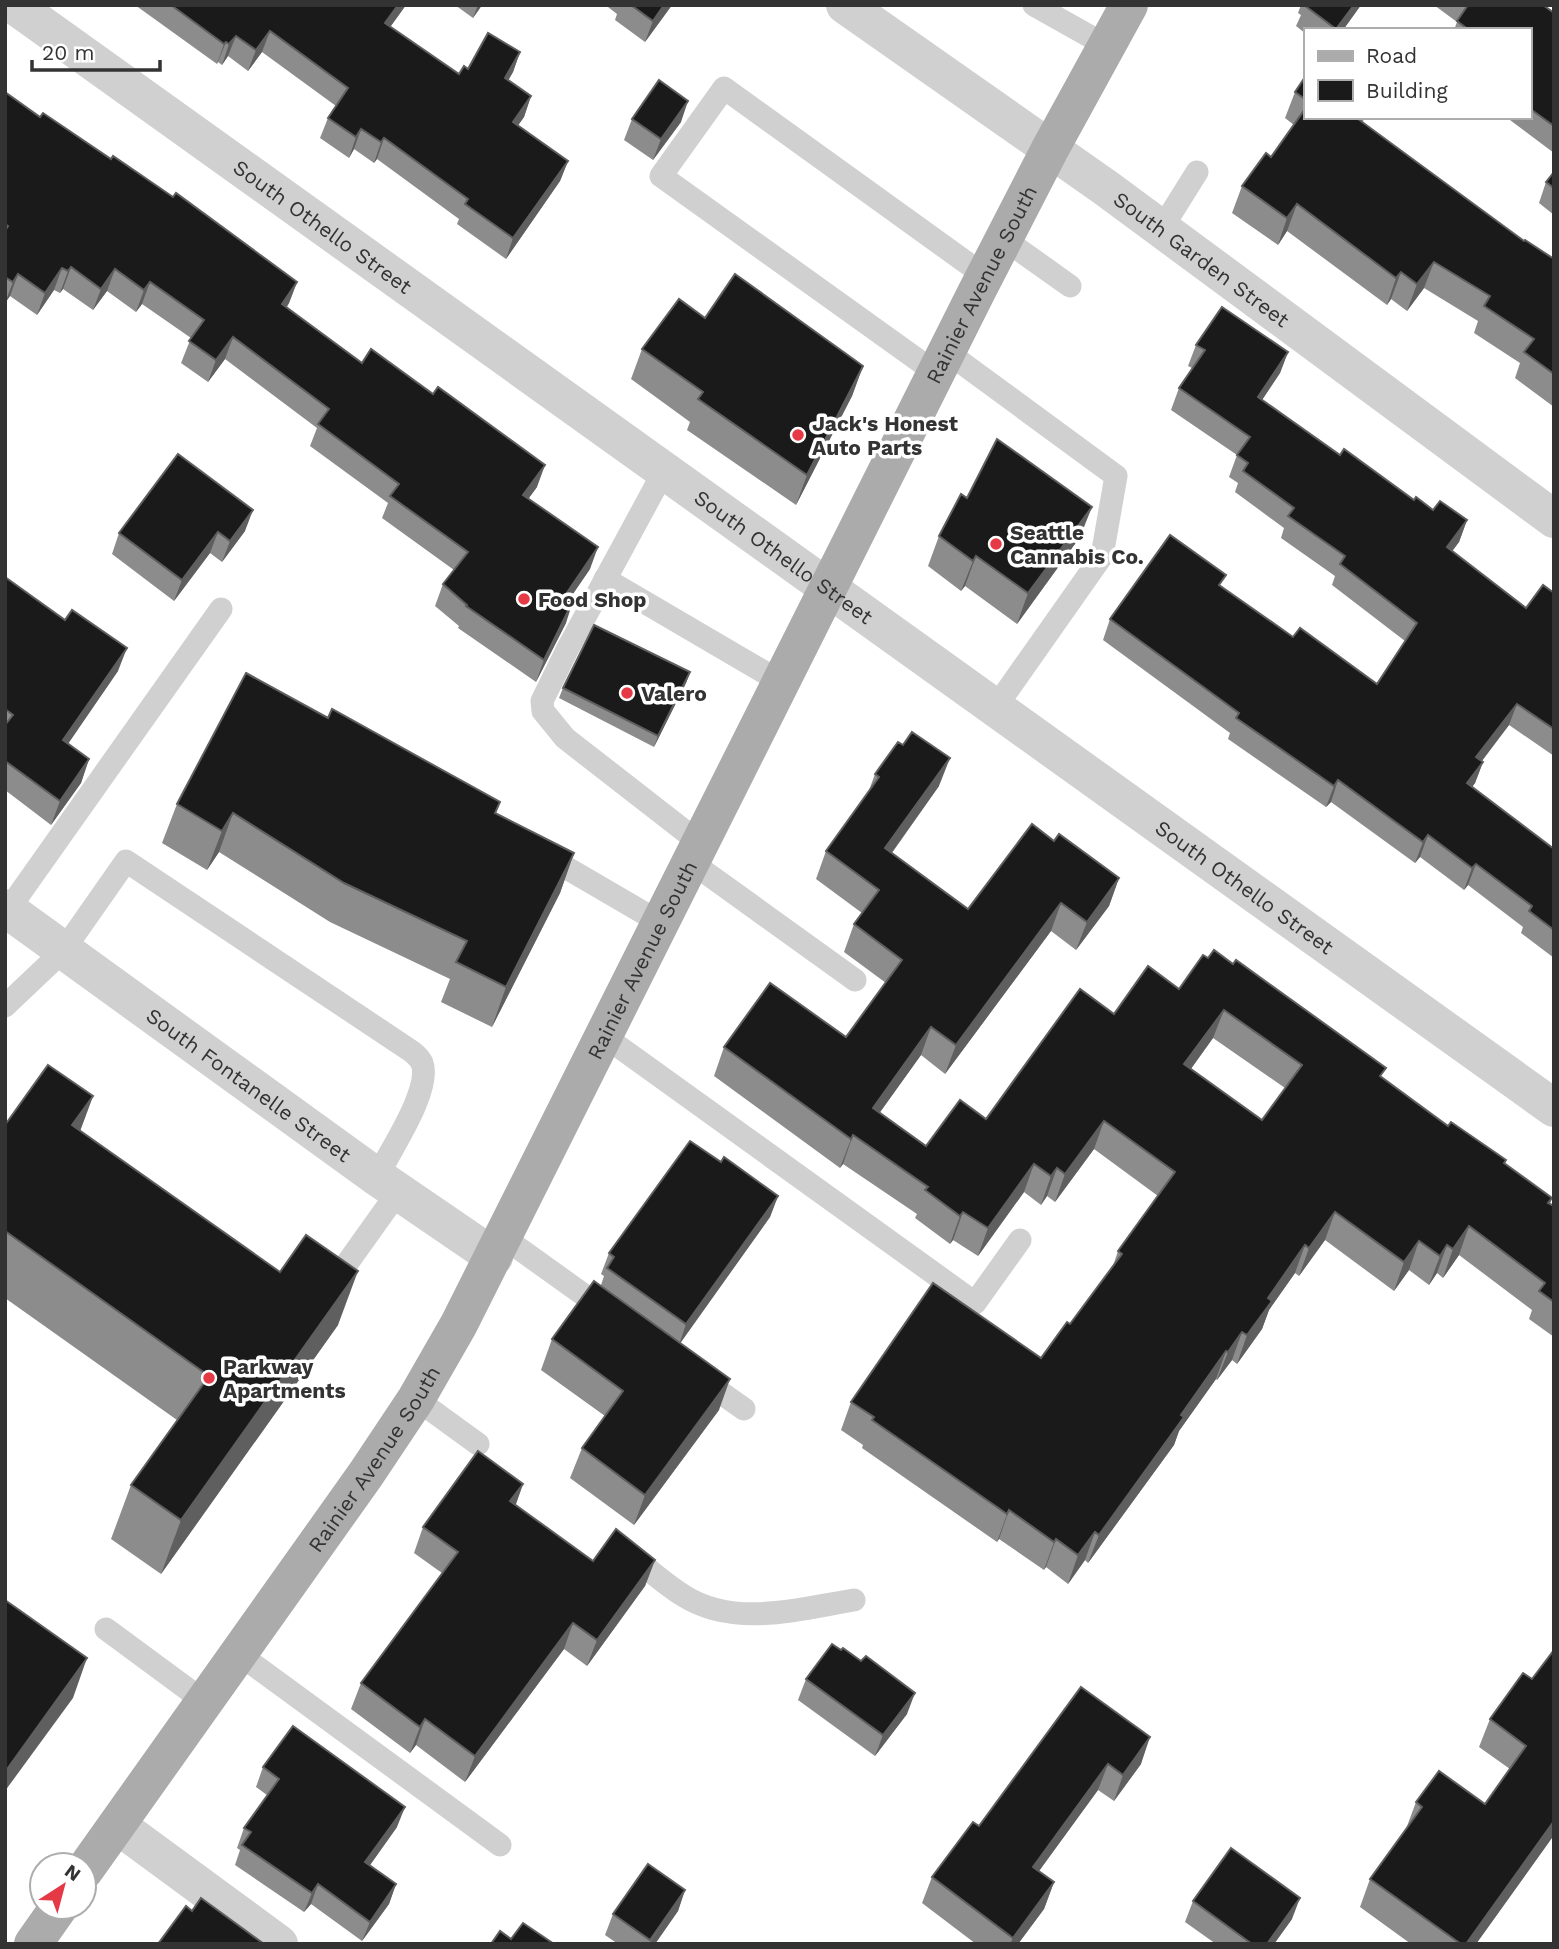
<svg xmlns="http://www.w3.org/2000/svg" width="1559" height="1949" font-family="'Work Sans',sans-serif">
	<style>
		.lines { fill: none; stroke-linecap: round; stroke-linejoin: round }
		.service { stroke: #d0d0d0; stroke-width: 23 }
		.minor { stroke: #d0d0d0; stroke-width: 38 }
		.tertiary { stroke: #d0d0d0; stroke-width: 38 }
		.primary { stroke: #ababab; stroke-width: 38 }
		.wall { fill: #8c8c8c; fill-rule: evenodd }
		.shaded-wall { fill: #5f5f5f }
		.building { fill: #1a1a1a; stroke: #5f5f5f; stroke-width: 2; fill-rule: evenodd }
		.poi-dot { fill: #e63946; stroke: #fff; stroke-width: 2.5 }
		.labels { text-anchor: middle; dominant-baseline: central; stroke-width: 7; stroke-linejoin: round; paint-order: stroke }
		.street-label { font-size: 21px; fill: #333; stroke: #fff }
		.poi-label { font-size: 21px; font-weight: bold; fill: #333; stroke: #fff; text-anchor: start }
	</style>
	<rect width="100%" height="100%" fill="#fff"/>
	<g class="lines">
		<g class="service">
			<path d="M1034 5 1107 46"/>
			<path d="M1162 228 1197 172"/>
			<path d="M1004 239 1070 286"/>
			<path d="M947 352 1116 476 1102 556 995 708"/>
			<path d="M936 373 661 176 724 88 985 276"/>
			<path d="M664 471 567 650 542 701 543 711 565 738 700 843"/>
			<path d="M605 579 781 682"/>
			<path d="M541 853 661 923"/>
			<path d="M691 862 855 980"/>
			<path d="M8 910 221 609"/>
			<path d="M5 1006 63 951 126 861 411 1051C415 1054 420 1059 422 1063 432 1090 389 1152 377 1177"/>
			<path d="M604 1036 975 1303 1020 1240"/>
			<path d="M503 1237 609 1313"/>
			<path d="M331 1286 398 1192"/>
			<path d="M700 1378 744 1409"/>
			<path d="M416 1399 478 1444"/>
			<path d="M628 1553C646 1567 664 1584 684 1596 735 1628 799 1609 854 1600"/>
			<path d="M106 1629 205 1702"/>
			<path d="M239 1654 500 1845"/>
		</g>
		<g class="minor">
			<path id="s1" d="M845 5 1106 188 1554 519"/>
			<path id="s2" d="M5 908 377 1177 494 1257"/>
			<path d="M117 1825 279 1944"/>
		</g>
		<path class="tertiary" id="s3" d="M14 5 1554 1108"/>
		<g class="primary">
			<path id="s4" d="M84 1871 366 1474 416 1399 459 1324 977 291 1050 149 1129 5"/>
			<path d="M33 1944 59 1907"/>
		</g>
	</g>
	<g class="wall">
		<path d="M135 5H406L390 27 459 74 468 69 520 52 513 72 508 80 531 96 524 117 518 125 568 161 560 181 506 259 457 224 459 219 377 159 374 163 354 149 349 158 320 138 328 118 336 106 262 52 248 71 228 56 222 65 218 62 217 64Z"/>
		<path d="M455 5H482L473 18Z"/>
		<path d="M609 5H672L645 42 615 20 617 14 608 7Z"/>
		<path d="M1301 5H1361L1343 30H1305V33L1296 26 1301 15 1298 13Z"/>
		<path d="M1434 5H1543L1554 13V153L1506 117H1529V30H1454L1457 22Z"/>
		<path d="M1305 77V117H1364L1363 122 1524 241 1554 259V407L1515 378 1520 363 1474 333 1478 321 1424 288 1407 311 1391 299 1387 305 1287 231 1278 245 1232 213 1242 186 1271 157 1294 125 1285 118 1295 92Z"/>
		<path d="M5 92 40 117 111 159 297 282 289 303 287 307 362 363 537 487 528 499 590 569 569 599 566 623 536 682 458 628 459 626 435 606 443 584 454 570 382 518 388 503 310 446 317 428 225 359 208 382 181 363 191 338 142 304 136 312 107 291 93 310 63 289 60 293 54 290 37 315 10 296 5 303Z"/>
		<path d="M632 119 681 122 653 160 624 140Z"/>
		<path d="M1554 172V215L1539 203 1546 182Z"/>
		<path d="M705 318 863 366 852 396 796 505 687 430 690 422 631 379 642 349Z"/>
		<path d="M1196 345 1288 352 1280 373 1262 400 1340 455 1414 500 1433 510 1467 520 1459 542 1452 551 1526 608 1554 593V756L1509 725 1482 761 1483 762 1475 783 1472 787 1554 849V958L1521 933 1523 927 1468 885 1464 890 1420 857 1415 863 1331 802 1326 807 1228 739 1230 733 1103 640 1110 619 1221 587 1293 637 1377 684 1405 641 1332 585 1335 576 1281 538 1284 528 1235 492 1238 483 1229 477 1237 455 1171 410 1179 388 1192 368 1188 366Z"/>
		<path d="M967 498 1080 537 1017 624 965 586 961 591 928 566 939 536Z"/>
		<path d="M245 531 222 562 210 553 174 601 112 554 119 533Z"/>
		<path d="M5 577 118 671 68 743 89 759 81 783 51 825 5 790Z"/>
		<path d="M690 672 686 683 654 747 559 698 563 688Z"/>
		<path d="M875 774 939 786 892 853 968 909 1054 841 1119 878 1109 906 1076 950 1051 931 945 1074 921 1055 880 1112 926 1146 986 1119 1114 1014 1179 989 1382 1078 1448 1126 1506 1160 1505 1164 1552 1198 1550 1204 1554 1206V1337L1529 1319 1532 1310 1459 1255 1443 1278 1437 1273 1429 1285 1409 1270 1394 1291 1325 1240 1299 1276 1295 1273 1269 1310 1262 1329 1237 1364 1232 1360 1217 1380 1216 1379 1179 1431 1174 1445 1088 1563 1085 1560 1068 1584 1046 1567 1044 1570 999 1539 997 1542 862 1448 863 1445 841 1430 851 1402 1041 1358 1070 1324 1113 1266 1118 1251 1158 1196 1094 1149 1055 1202 1047 1196 1041 1205 1024 1192 978 1256 953 1240 950 1244 915 1218 917 1214 843 1164 840 1168 714 1076 724 1047 846 1037 886 983 844 952 854 924 862 913 816 879 826 851 868 793ZM1213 1038 1285 1088 1262 1120 1191 1069Z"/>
		<path d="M177 804 496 813 574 853 560 893 492 1027 441 1002 450 979 330 922 219 852 207 870 162 843Z"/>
		<path d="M93 1096 80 1131 338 1325 161 1574 111 1539 131 1485 177 1420 5 1298V1125Z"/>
		<path d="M721 1162 778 1196 770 1217 680 1343 719 1410 634 1525 570 1478 582 1448 605 1416 541 1370 552 1339 601 1285 604 1276 601 1274 609 1253Z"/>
		<path d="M523 1484 515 1505 593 1561 655 1560 645 1586 587 1666 564 1649 465 1782 416 1745 410 1753 351 1709 361 1683 442 1573 414 1553 423 1527Z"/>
		<path d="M1554 1650V1835L1476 1944H1411L1360 1907 1370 1879 1406 1829 1416 1802 1485 1804 1510 1769 1479 1747 1490 1719 1532 1679Z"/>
		<path d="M806 1679 907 1714 875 1756 798 1700Z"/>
		<path d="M1081 1687 1141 1764 1114 1801 1098 1790 1039 1871 1054 1882 1044 1909 1018 1944H976L922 1903 932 1877 979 1826Z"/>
		<path d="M263 1767 397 1827 370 1865 396 1884 389 1904 362 1941 311 1904 304 1912 235 1865 240 1850 237 1848 244 1828 267 1795 256 1787Z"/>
		<path d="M685 1890 678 1911 655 1944H618L605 1935 613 1914Z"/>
		<path d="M1193 1901 1292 1919 1274 1944H1216L1185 1922Z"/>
	</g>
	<g class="shaded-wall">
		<path d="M398 5H406L378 44 385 23Z"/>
		<path d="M478 5H482L473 18Z"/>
		<path d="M664 5H672L645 42 653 21Z"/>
		<path d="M1354 5H1361L1343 30H1336Z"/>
		<path d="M270 31 262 52 248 71 256 50Z"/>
		<path d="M236 36 228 56 222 65 229 44Z"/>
		<path d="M226 42 218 62 217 64 224 44Z"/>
		<path d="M520 52 513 72 498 98 505 78Z"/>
		<path d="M531 96 524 117 506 143 513 122Z"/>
		<path d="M688 101 681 122 653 160 661 139Z"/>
		<path d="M361 129 354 149 349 158 356 137Z"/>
		<path d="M384 138 377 159 374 163 381 142Z"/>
		<path d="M568 161 560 181 506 259 513 238Z"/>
		<path d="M1297 204 1287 231 1278 245 1287 218Z"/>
		<path d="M1434 262 1424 288 1407 311 1417 284Z"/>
		<path d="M71 267 63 289 60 293 68 271Z"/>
		<path d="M62 268 54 290 37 315 45 293Z"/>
		<path d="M115 269 107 291 93 310 101 289Z"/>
		<path d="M1401 272 1391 299 1387 305 1396 278Z"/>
		<path d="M18 274 10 296 5 303 13 282Z"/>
		<path d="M150 282 142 304 136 312 144 290Z"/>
		<path d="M297 282 289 303 274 325 282 304Z"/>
		<path d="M233 337 225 359 208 382 216 360Z"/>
		<path d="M1288 352 1280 373 1250 418 1258 397Z"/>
		<path d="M863 366 852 396 796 505 807 475Z"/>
		<path d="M545 465 537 487 515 517 523 495Z"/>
		<path d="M1092 507 1080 537 1017 624 1028 593Z"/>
		<path d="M253 510 245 531 222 562 230 541Z"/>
		<path d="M1467 520 1459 542 1439 569 1447 547Z"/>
		<path d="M218 532 210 553 174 601 182 580Z"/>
		<path d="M598 547 590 569 556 619 564 597Z"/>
		<path d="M976 556 965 586 961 591 973 561Z"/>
		<path d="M573 601 566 623 536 682 544 660Z"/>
		<path d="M127 648 118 671 55 763 63 740Z"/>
		<path d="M690 672 686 683 654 747 658 736Z"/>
		<path d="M1517 704 1509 725 1468 779 1476 757Z"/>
		<path d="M950 758 939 786 875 876 885 848Z"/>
		<path d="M89 759 81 783 51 825 60 801Z"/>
		<path d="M1483 762 1475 783 1459 805 1467 783Z"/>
		<path d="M1338 780 1331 802 1326 807 1334 786Z"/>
		<path d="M233 813 219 852 207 870 222 831Z"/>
		<path d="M1428 835 1420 857 1415 863 1423 842Z"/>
		<path d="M574 853 560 893 492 1027 506 987Z"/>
		<path d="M1476 864 1468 885 1464 890 1472 868Z"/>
		<path d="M1119 878 1109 906 1076 950 1087 922Z"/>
		<path d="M1061 903 1051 931 945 1074 956 1045Z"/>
		<path d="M1224 1010 1213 1038 1174 1092 1184 1064Z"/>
		<path d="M931 1027 921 1055 863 1136 873 1108Z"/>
		<path d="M93 1096 73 1150 72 1125Z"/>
		<path d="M1104 1121 1094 1149 1055 1202 1065 1174Z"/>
		<path d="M853 1135 843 1164 840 1168 851 1139Z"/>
		<path d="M1034 1164 1024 1192 978 1256 988 1228Z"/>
		<path d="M1057 1168 1047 1196 1041 1205 1051 1176Z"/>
		<path d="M778 1196 770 1217 679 1345 686 1324Z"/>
		<path d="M963 1212 953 1240 950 1244 960 1216Z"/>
		<path d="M1335 1212 1325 1240 1299 1276 1309 1248Z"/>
		<path d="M1469 1226 1459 1255 1443 1278 1453 1249Z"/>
		<path d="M1419 1241 1409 1270 1394 1291 1404 1262Z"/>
		<path d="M1305 1245 1295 1273 1269 1310 1262 1329 1237 1364 1247 1335 1268 1298Z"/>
		<path d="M1447 1245 1437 1273 1429 1285 1440 1256Z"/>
		<path d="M358 1271 338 1325 161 1574 181 1520Z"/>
		<path d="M1242 1332 1232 1360 1217 1380 1228 1352Z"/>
		<path d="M1226 1351 1216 1379 1179 1431 1174 1445 1088 1563 1099 1535Z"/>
		<path d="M730 1379 719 1410 634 1525 645 1495Z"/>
		<path d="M523 1484 514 1510 510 1501Z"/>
		<path d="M1009 1510 999 1539 997 1542 1007 1514Z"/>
		<path d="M1095 1532 1085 1560 1068 1584 1078 1555Z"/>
		<path d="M1056 1539 1046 1567 1044 1570 1054 1542Z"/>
		<path d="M655 1560 645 1586 587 1666 597 1640Z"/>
		<path d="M573 1623 564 1649 465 1782 475 1756Z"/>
		<path d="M87 1658 73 1698 5 1791V1772Z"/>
		<path d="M915 1693 907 1714 875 1756 883 1735Z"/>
		<path d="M425 1719 416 1745 410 1753 420 1727Z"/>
		<path d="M1150 1737 1141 1764 1114 1801 1123 1775Z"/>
		<path d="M1108 1764 1098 1790 1023 1893 1033 1867Z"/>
		<path d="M405 1807 397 1827 358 1882 365 1862Z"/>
		<path d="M1554 1821V1835L1476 1944H1466Z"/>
		<path d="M1054 1882 1044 1909 1018 1944H1010L1013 1938Z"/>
		<path d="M318 1884 311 1904 304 1912 312 1893Z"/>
		<path d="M396 1884 389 1904 362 1941 370 1922Z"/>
		<path d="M685 1890 678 1911 655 1944H649Z"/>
		<path d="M1300 1898 1292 1919 1274 1944H1267Z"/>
	</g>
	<g class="building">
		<path d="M171 5H398L385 23 459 74 464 66 468 69 488 33 520 52 505 78 531 96 513 122 568 161 513 238 465 204 468 199 384 138 381 142 361 129 356 137 328 118 348 88 270 31 256 50 236 36 229 44 226 42 224 44Z"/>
		<path d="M631 5H664L653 21Z"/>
		<path d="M1304 5H1354L1336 29Z"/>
		<path d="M1468 5H1543L1554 13V126L1529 108V30H1469L1457 21Z"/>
		<path d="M1305 77V99L1295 92Z"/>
		<path d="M659 80 688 101 661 139 632 119Z"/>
		<path d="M5 92 40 117 43 113 111 159 113 156 173 197 176 193 297 282 282 304 362 363 371 349 433 394 438 387 545 465 523 495 598 547 564 597 573 601 544 660 466 606 467 605 443 584 468 552 390 496 399 484 318 424 329 409 233 337 216 360 189 341 204 320 150 282 144 290 115 269 101 289 71 267 68 271 62 268 45 293 18 274 13 282 5 277V231L8 226 5 224Z"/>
		<path d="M1305 109V117H1360L1358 119 1524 241 1525 240 1554 259V374L1524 352 1534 339 1484 306 1490 296 1434 262 1417 284 1401 272 1396 278 1297 204 1287 218 1242 186 1266 153 1271 157Z"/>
		<path d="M1554 172V188L1546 182Z"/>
		<path d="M735 274 863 366 807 475 698 399 703 392 642 349 679 299 705 318Z"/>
		<path d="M1222 307 1288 352 1258 397 1340 455 1344 449 1414 500 1416 497 1433 510 1440 501 1467 520 1447 547 1526 608 1543 585 1554 593V729L1517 704 1476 757 1483 762 1467 783 1554 849V930L1529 911 1532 906 1476 864 1472 868 1428 835 1423 842 1338 780 1334 786 1236 718 1239 713 1110 619 1170 535 1226 575 1219 585 1293 637 1300 628 1377 684 1417 623 1340 564 1345 556 1288 516 1294 508 1243 471 1248 463 1237 455 1250 437 1179 388 1205 350 1196 345Z"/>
		<path d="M997 439 1092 507 1028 593 976 556 973 561 939 536 961 494 967 498Z"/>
		<path d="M178 454 253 510 230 541 218 532 182 580 119 533Z"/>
		<path d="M5 577 65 620 72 610 127 648 63 740 89 759 60 801 5 761V725L13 715 5 709Z"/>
		<path d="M594 625 690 672 658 736 563 688Z"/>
		<path d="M246 673 328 718 332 709 500 802 495 813 574 853 506 987 456 962 467 941 344 883 233 813 222 831 177 804Z"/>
		<path d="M912 732 950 758 885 848 968 909 1032 824 1054 841 1059 834 1119 878 1087 922 1061 903 956 1045 931 1027 873 1108 926 1146 960 1100 986 1119 1080 989 1114 1014 1148 966 1179 989 1203 955 1208 958 1214 950 1233 964 1236 960 1386 1068 1380 1076 1448 1126 1451 1122 1506 1160 1504 1163 1552 1198 1548 1203 1554 1206V1302L1539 1291 1545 1283 1469 1226 1453 1249 1447 1245 1440 1256 1419 1241 1404 1262 1335 1212 1309 1248 1305 1245 1268 1298 1272 1301 1247 1335 1242 1332 1228 1352 1226 1351 1181 1415 1184 1417 1099 1535 1095 1532 1078 1555 1056 1539 1054 1542 1009 1510 1007 1514 872 1420 874 1417 851 1402 933 1283 1041 1358 1067 1322 1070 1324 1122 1254 1118 1251 1175 1172 1104 1121 1065 1174 1057 1168 1051 1176 1034 1164 988 1228 963 1212 960 1216 925 1190 928 1187 853 1135 851 1139 724 1047 770 983 846 1037 902 960 854 924 879 890 826 851 879 777 875 774 898 742 903 745ZM1224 1010 1302 1065 1262 1120 1184 1064Z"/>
		<path d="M48 1065 93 1096 72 1125 280 1272 306 1235 358 1271 181 1520 131 1485 209 1376 5 1231V1125Z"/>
		<path d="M690 1141 721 1162 724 1157 778 1196 686 1324 607 1268 614 1257 609 1253Z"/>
		<path d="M594 1281 730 1379 645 1495 582 1448 623 1391 552 1339Z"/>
		<path d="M478 1451 523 1484 510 1501 593 1561 616 1529 655 1560 597 1640 573 1623 475 1756 425 1719 420 1727 361 1683 458 1552 423 1527Z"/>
		<path d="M5 1600 87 1658 5 1772Z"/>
		<path d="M832 1644 841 1650 843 1648 861 1661 866 1656 915 1693 883 1735 806 1679Z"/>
		<path d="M1554 1650V1821L1466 1944H1461L1370 1879 1422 1807 1416 1802 1439 1771 1485 1804 1526 1746 1490 1719 1523 1673 1532 1679Z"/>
		<path d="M1081 1687 1150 1737 1123 1775 1108 1764 1033 1867 1054 1882 1013 1938 932 1877 973 1822 979 1826Z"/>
		<path d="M293 1726 405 1807 365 1862 396 1884 370 1922 318 1884 312 1893 242 1845 251 1832 244 1828 279 1779 263 1767Z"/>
		<path d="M1231 1848 1300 1898 1267 1944H1252L1193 1901Z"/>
		<path d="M648 1864 685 1890 650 1940 613 1914Z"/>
		<path d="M201 1898 264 1944H158L186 1906 192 1911Z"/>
		<path d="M523 1923 554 1944H491L500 1931 511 1939Z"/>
	</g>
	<g class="poi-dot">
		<circle cx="798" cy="435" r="7"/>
		<circle cx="996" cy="544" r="7"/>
		<circle cx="524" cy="599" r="7"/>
		<circle cx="627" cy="693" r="7"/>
		<circle cx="209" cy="1378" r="7"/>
	</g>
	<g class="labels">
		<g class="street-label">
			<text stroke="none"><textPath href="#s3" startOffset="380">South Othello Street</textPath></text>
			<text stroke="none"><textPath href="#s1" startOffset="438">South Garden Street</textPath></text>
			<text stroke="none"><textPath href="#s4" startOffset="1827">Rainier Avenue South</textPath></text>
			<text stroke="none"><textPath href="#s3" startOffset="947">South Othello Street</textPath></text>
			<text stroke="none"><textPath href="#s3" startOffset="1514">South Othello Street</textPath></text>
			<text stroke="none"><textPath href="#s4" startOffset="1071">Rainier Avenue South</textPath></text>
			<text stroke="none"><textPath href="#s2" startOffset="301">South Fontanelle Street</textPath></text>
			<text stroke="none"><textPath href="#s4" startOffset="504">Rainier Avenue South</textPath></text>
		</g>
		<g class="poi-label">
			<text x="812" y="423">Jack's Honest<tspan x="812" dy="24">Auto Parts</tspan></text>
			<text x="1010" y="532">Seattle<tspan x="1010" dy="24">Cannabis Co.</tspan></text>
			<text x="538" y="599">Food Shop</text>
			<text x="641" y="693">Valero</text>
			<text x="223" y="1366">Parkway<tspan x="223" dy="24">Apartments</tspan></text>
		</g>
	</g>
	<rect width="1559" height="1949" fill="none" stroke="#333333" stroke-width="14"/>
	<rect x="1304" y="28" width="228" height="91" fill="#ffffff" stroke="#adadad" stroke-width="2"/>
	<rect x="1318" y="51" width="35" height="10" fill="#ababab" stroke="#adadad" stroke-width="2"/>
	<text x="1366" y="63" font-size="21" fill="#333333">Road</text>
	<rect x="1318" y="80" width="35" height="21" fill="#1a1a1a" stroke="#adadad" stroke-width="2"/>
	<text x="1366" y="98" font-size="21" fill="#333333">Building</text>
	<g transform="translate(63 1886) rotate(36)"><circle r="33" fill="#ffffff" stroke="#adadad" stroke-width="2"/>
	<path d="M0-5L12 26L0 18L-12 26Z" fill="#e63946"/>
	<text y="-10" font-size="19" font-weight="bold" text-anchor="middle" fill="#333333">N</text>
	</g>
	<path d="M32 60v10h128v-10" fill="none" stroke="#333333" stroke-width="3.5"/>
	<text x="42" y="60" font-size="21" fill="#333333" stroke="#ffffff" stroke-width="5" paint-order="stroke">20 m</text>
</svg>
